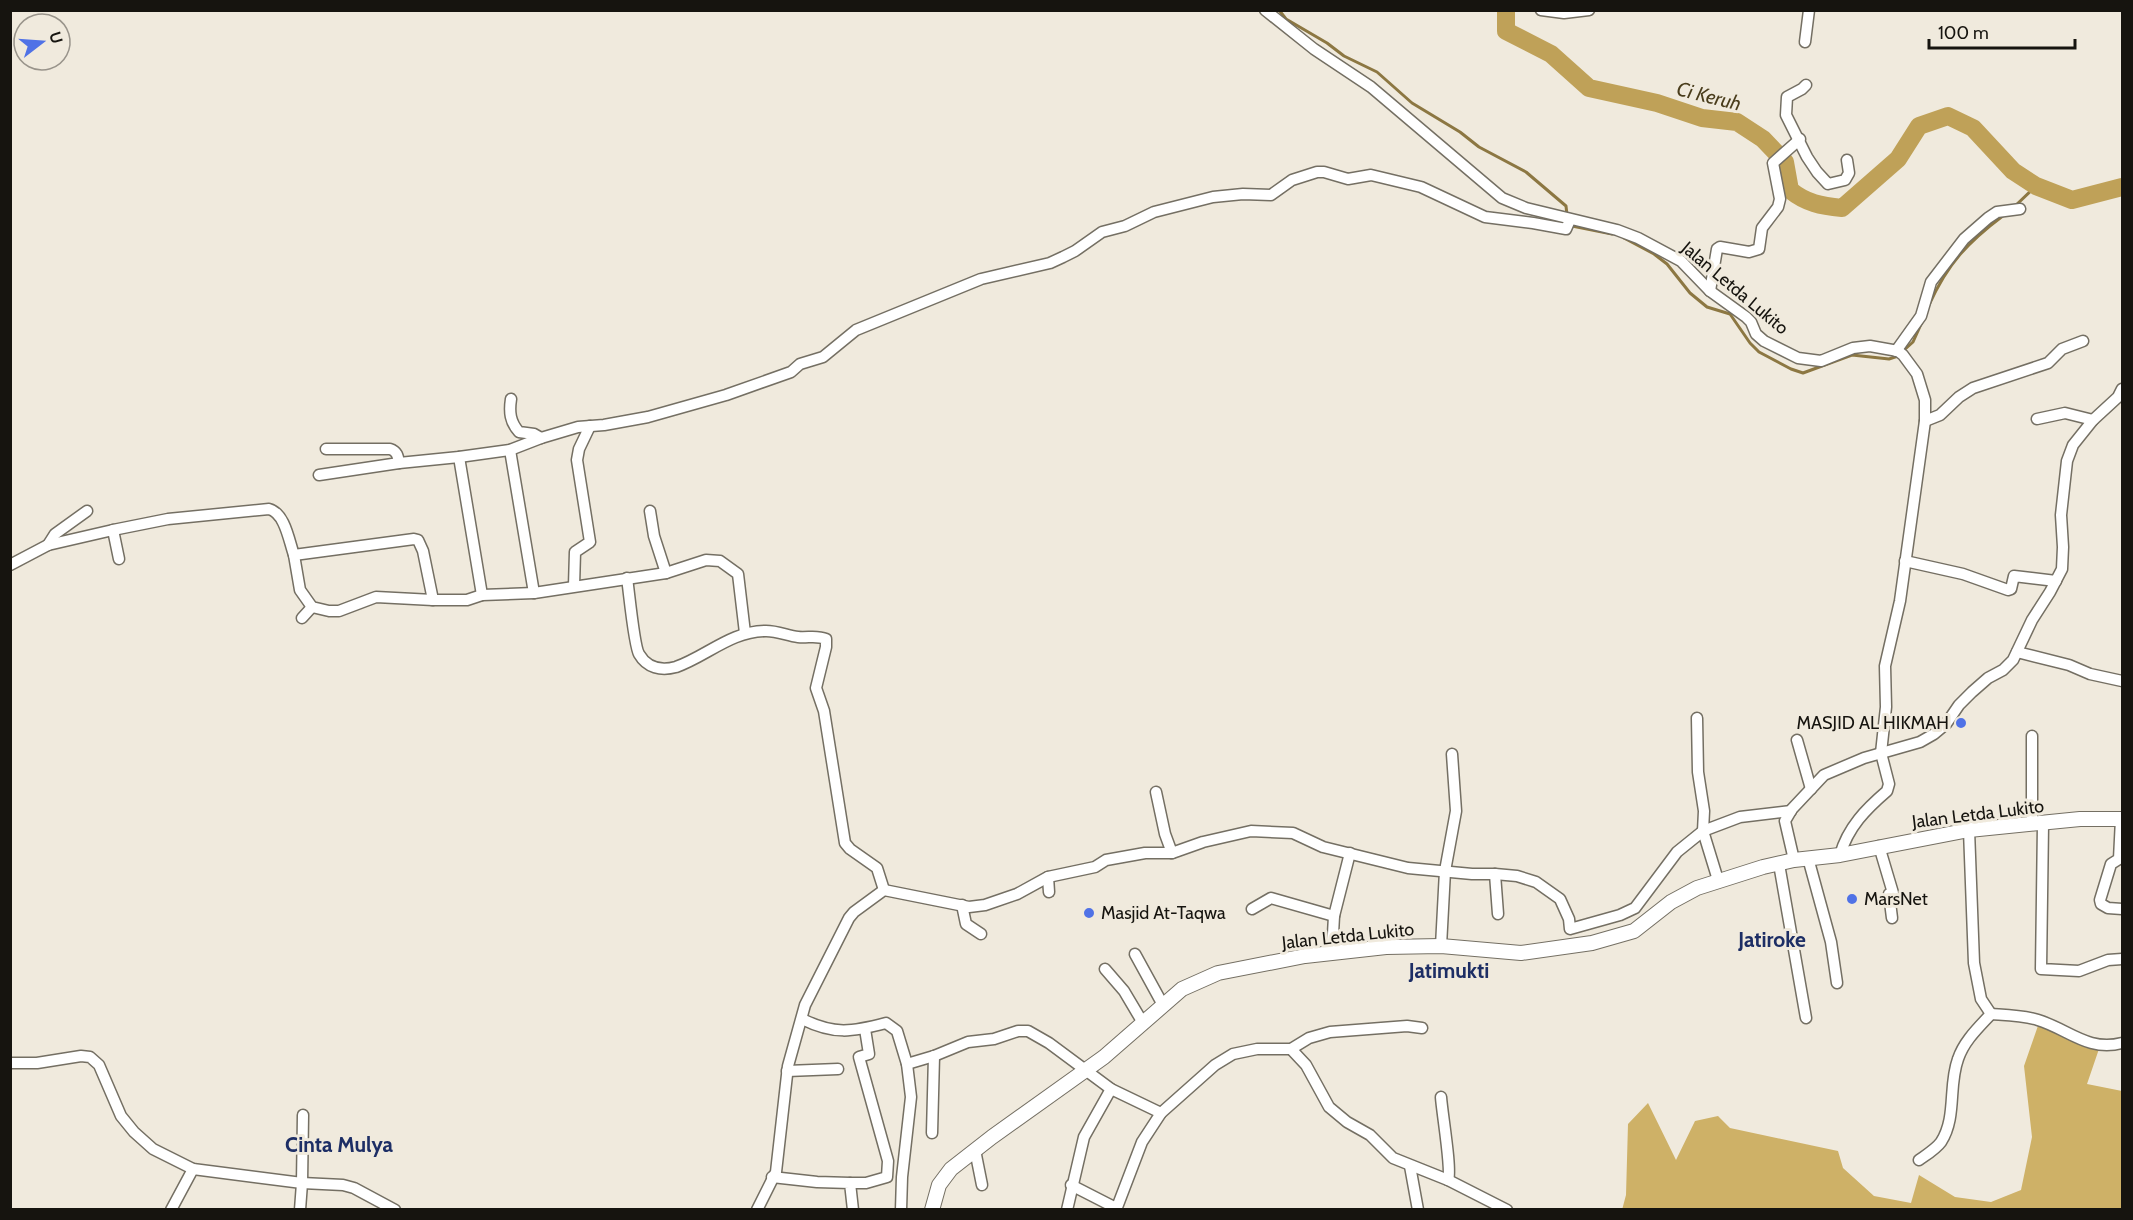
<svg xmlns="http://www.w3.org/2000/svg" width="2133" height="1220" font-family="Cabin,sans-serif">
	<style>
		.forest { fill: #ceb167 }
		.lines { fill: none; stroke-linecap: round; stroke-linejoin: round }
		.stream { stroke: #8c7742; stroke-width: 3 }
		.river { stroke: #bfa158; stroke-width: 18 }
		.minor-casing { stroke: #746f63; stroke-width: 13 }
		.tertiary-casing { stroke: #746f63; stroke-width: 16 }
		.minor { stroke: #fff; stroke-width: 10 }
		.tertiary { stroke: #fff; stroke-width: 14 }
		.poi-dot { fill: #5072e6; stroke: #f0eadd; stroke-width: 2 }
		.labels { text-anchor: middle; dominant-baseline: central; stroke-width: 6; stroke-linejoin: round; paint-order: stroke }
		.street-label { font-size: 18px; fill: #16140f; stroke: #f0eadd }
		.poi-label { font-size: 18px; fill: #16140f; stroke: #f0eadd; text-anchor: start }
		.water-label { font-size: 20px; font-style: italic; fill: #4a3d1c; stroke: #f0eadd }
		.quarter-label { font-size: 21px; font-weight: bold; fill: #1d2e65; stroke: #f0eadd }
	</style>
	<rect width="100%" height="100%" fill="#f0eadd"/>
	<path class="forest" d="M2040 1020 2100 1046 2087 1084 2122 1091V1209L1622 1210 1626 1195 1628 1124 1648 1103 1676 1160 1695 1121 1718 1116 1730 1128 1838 1151 1843 1168 1874 1196 1911 1203 1919 1175 1955 1197 1991 1202 2021 1190 2032 1137 2024 1066Z"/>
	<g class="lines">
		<g class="stream">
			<path d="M1279 10 1286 19 1327 43 1344 56 1377 72 1412 103 1460 132 1479 147 1526 172 1566 206 1567 215"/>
			<path d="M2014 207 2036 186"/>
			<path d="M1572 226 1612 234"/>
			<path d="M1624 238 1654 254 1667 264 1690 293 1707 307 1730 314 1750 343 1759 352 1791 369 1803 373 1852 355 1889 359 1898 356"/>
			<path d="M1929 305C1948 263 1968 242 2004 215"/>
			<path d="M1903 351 1913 342 1922 322"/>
		</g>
		<path class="river" d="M1506 10V31L1551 54 1589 88 1657 103 1702 118 1737 122 1763 139 1785 162 1790 190C1806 203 1821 206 1842 208L1898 159 1919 126 1948 116 1973 128 2013 171 2036 186 2072 200 2122 187"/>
		<g class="minor-casing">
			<g id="minor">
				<path d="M1265 10 1314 49 1371 87 1502 198 1526 208 1617 230 1638 238 1681 261 1710 291 1746 317 1751 322 1756 334 1764 341 1798 358 1821 361 1853 348 1870 346 1898 351 1903 355 1917 374 1925 400V421L1900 601 1885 666 1886 707 1881 753 1889 784 1887 791C1866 809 1848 827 1840 855"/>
				<path d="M1541 10 1564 13 1589 10"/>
				<path d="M1805 42 1809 10"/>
				<path d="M1806 85 1802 89 1787 97 1786 115 1807 157 1817 172 1828 184 1845 180 1849 173 1847 160"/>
				<path d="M1710 291 1717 249 1720 247 1749 252 1759 249 1762 228 1778 207 1780 199 1773 163 1800 139"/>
				<path d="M1896 351 1921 316 1931 282 1964 239 1988 218 1997 212 2020 209"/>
				<path d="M511 399C509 412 510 422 519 432L534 434 541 438"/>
				<path d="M2037 419 2065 413 2093 420"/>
				<path d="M1925 421 1940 415 1959 397 1973 388 2048 363 2062 349 2083 341"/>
				<path d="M326 449H390C397 451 398 456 399 463"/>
				<path d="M510 450 534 593"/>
				<path d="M459 457 482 595"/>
				<path d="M319 475 399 463 459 457 510 450 541 438 578 427 604 425 648 417 726 395 791 372 800 364 823 357 856 330 981 279 1050 263 1063 257 1075 251 1102 232 1125 226 1154 212 1213 197 1243 194 1271 195 1292 180 1317 172H1324L1348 179 1371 175 1421 187 1485 217 1533 223 1566 229 1570 220"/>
				<path d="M650 511 654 536 666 573"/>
				<path d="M113 530 119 559"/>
				<path d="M48 545 55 534 87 511"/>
				<path d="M294 555 300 590 312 607 329 611H339L376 597 433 600"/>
				<path d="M1905 561 1963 574 2008 590 2011 589 2014 576 2056 581"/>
				<path d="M10 565 48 545 113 530 168 519 269 509C285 513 289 541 294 555L414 539 418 540 423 551 433 600H467L482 595 534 593 666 573 706 560 720 561 738 574 745 633"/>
				<path d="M627 578C629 591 634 646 639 654 647 668 661 671 676 667 707 656 731 631 766 631 778 631 788 636 798 637 808 638 817 635 826 639V647L816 688 824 711 845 843 850 849 877 868 884 890"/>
				<path d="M574 586 575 552 590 542 577 460 579 449 590 426"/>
				<path d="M302 618 312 607"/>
				<path d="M2017 652 2069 665 2090 674 2122 681"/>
				<path d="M1697 718 1698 772 1704 811 1703 831 1718 880"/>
				<path d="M1797 740 1811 789"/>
				<path d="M1156 792 1165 834 1172 853"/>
				<path d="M2121 819 2119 859 2111 864 2100 900 2101 904 2108 908 2122 909"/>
				<path d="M2032 823V736"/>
				<path d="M2043 824 2041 969 2079 971 2108 960 2122 959"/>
				<path d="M1879 846 1893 893 1889 894 1892 918"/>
				<path d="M1808 858 1831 942 1837 983"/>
				<path d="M1794 860 1785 821 1792 809 1824 775 1864 758 1920 742 1934 734 1946 724 1959 705 1972 692 1988 678 2003 670 2013 660 2032 620 2050 592 2062 569 2063 547 2061 515 2067 461 2073 445 2093 420 2118 397 2122 389"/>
				<path d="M1779 864 1806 1018"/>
				<path d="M1495 874 1498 914"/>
				<path d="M1048 877 1049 892"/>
				<path d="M962 905 966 924 981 934"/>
				<path d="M1252 909 1271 898 1334 916"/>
				<path d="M1441 946 1445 871 1456 811 1452 754"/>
				<path d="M1332 952 1334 916 1350 853"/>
				<path d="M1135 954 1163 1005"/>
				<path d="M1105 969 1124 991 1143 1023"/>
				<path d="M1991 1014C2007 1015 2022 1015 2038 1020 2068 1029 2088 1052 2122 1043"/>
				<path d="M802 1019C834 1035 852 1032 886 1023L897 1031 907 1064 911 1097 902 1177 901 1210"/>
				<path d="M1291 1049 1306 1065 1329 1107 1347 1122 1370 1135 1393 1158 1448 1180 1507 1210"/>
				<path d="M10 1063H37L81 1056 90 1057 99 1065 121 1116 134 1132 153 1149 193 1169 302 1183 343 1185 354 1188 395 1210"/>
				<path d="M907 1064 934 1056 968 1042 994 1039 1018 1031H1028L1049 1043 1111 1089 1161 1113"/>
				<path d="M787 1071 838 1069"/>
				<path d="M1441 1097C1442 1113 1452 1170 1448 1180"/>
				<path d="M932 1133 934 1056"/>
				<path d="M975 1150 982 1185"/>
				<path d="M1919 1160C1926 1155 1936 1149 1941 1142 1957 1117 1948 1086 1958 1059 1964 1041 1978 1028 1991 1014L1981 999 1974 963 1969 830"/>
				<path d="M1410 1166 1418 1210"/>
				<path d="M772 1177 817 1182 850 1183 853 1210"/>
				<path d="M850 1183H866L887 1177 888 1161 859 1057 869 1054 865 1029"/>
				<path d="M1071 1185 1116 1208"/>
				<path d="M171 1210 193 1169"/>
				<path d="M300 1210 302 1183 303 1115"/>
				<path d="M757 1210 776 1172 788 1066 805 1005 849 918 854 912 884 890 969 907 985 905 1017 894 1048 877 1095 867 1106 860 1145 853H1172L1203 842 1251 831 1293 833 1323 847 1408 868 1472 874H1495L1517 876 1536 882 1560 899 1569 919 1570 929 1620 915 1635 908 1677 852 1703 831 1740 817 1791 811"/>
				<path d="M1067 1210 1084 1137 1111 1089"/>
				<path d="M1116 1210 1142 1142 1161 1113 1215 1065 1233 1054 1257 1049H1291L1309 1038 1330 1032 1407 1026 1422 1028"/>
			</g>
		</g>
		<g class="tertiary-casing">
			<path id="tertiary" d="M932 1210 939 1185 951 1169 992 1137 1104 1057 1182 989 1218 973 1305 956 1386 947 1441 946 1521 953 1592 943 1634 931 1671 902 1697 888 1763 867 1794 860 1840 855 1969 830 2080 819H2122"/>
		</g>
		<use href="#minor" class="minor"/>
		<use href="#tertiary" class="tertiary"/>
	</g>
	<g class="poi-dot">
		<circle cx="1961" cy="723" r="6"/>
		<circle cx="1852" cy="899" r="6"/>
		<circle cx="1089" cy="913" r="6"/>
	</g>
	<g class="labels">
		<g class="street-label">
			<text transform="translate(1735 288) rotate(40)">Jalan Letda Lukito</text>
			<text transform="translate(1978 814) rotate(-7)">Jalan Letda Lukito</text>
			<text transform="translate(1348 936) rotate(-6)">Jalan Letda Lukito</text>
		</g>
		<g class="poi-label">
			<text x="1949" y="723" text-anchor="end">MASJID AL HIKMAH</text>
			<text x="1864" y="899">MarsNet</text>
			<text x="1101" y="913">Masjid At-Taqwa</text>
		</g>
		<g class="water-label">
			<text transform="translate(1709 96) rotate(14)">Ci Keruh</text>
		</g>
		<g class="quarter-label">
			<text x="1772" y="939">Jatiroke</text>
			<text x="1449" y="970">Jatimukti</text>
			<text x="339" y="1144">Cinta Mulya</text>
		</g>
	</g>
	<rect width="2133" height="1220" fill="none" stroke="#16140f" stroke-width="24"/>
	<g transform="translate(42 42) rotate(73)"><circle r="28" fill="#f0eadd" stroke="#99948b" stroke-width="1.5"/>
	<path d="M0-4.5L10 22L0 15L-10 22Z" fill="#5072e6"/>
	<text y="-9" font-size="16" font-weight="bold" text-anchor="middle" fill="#16140f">U</text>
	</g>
	<path d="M1929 39v9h146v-9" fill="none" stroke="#16140f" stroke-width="3"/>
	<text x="1938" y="39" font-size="18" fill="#16140f" stroke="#f0eadd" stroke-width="4.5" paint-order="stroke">100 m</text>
</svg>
